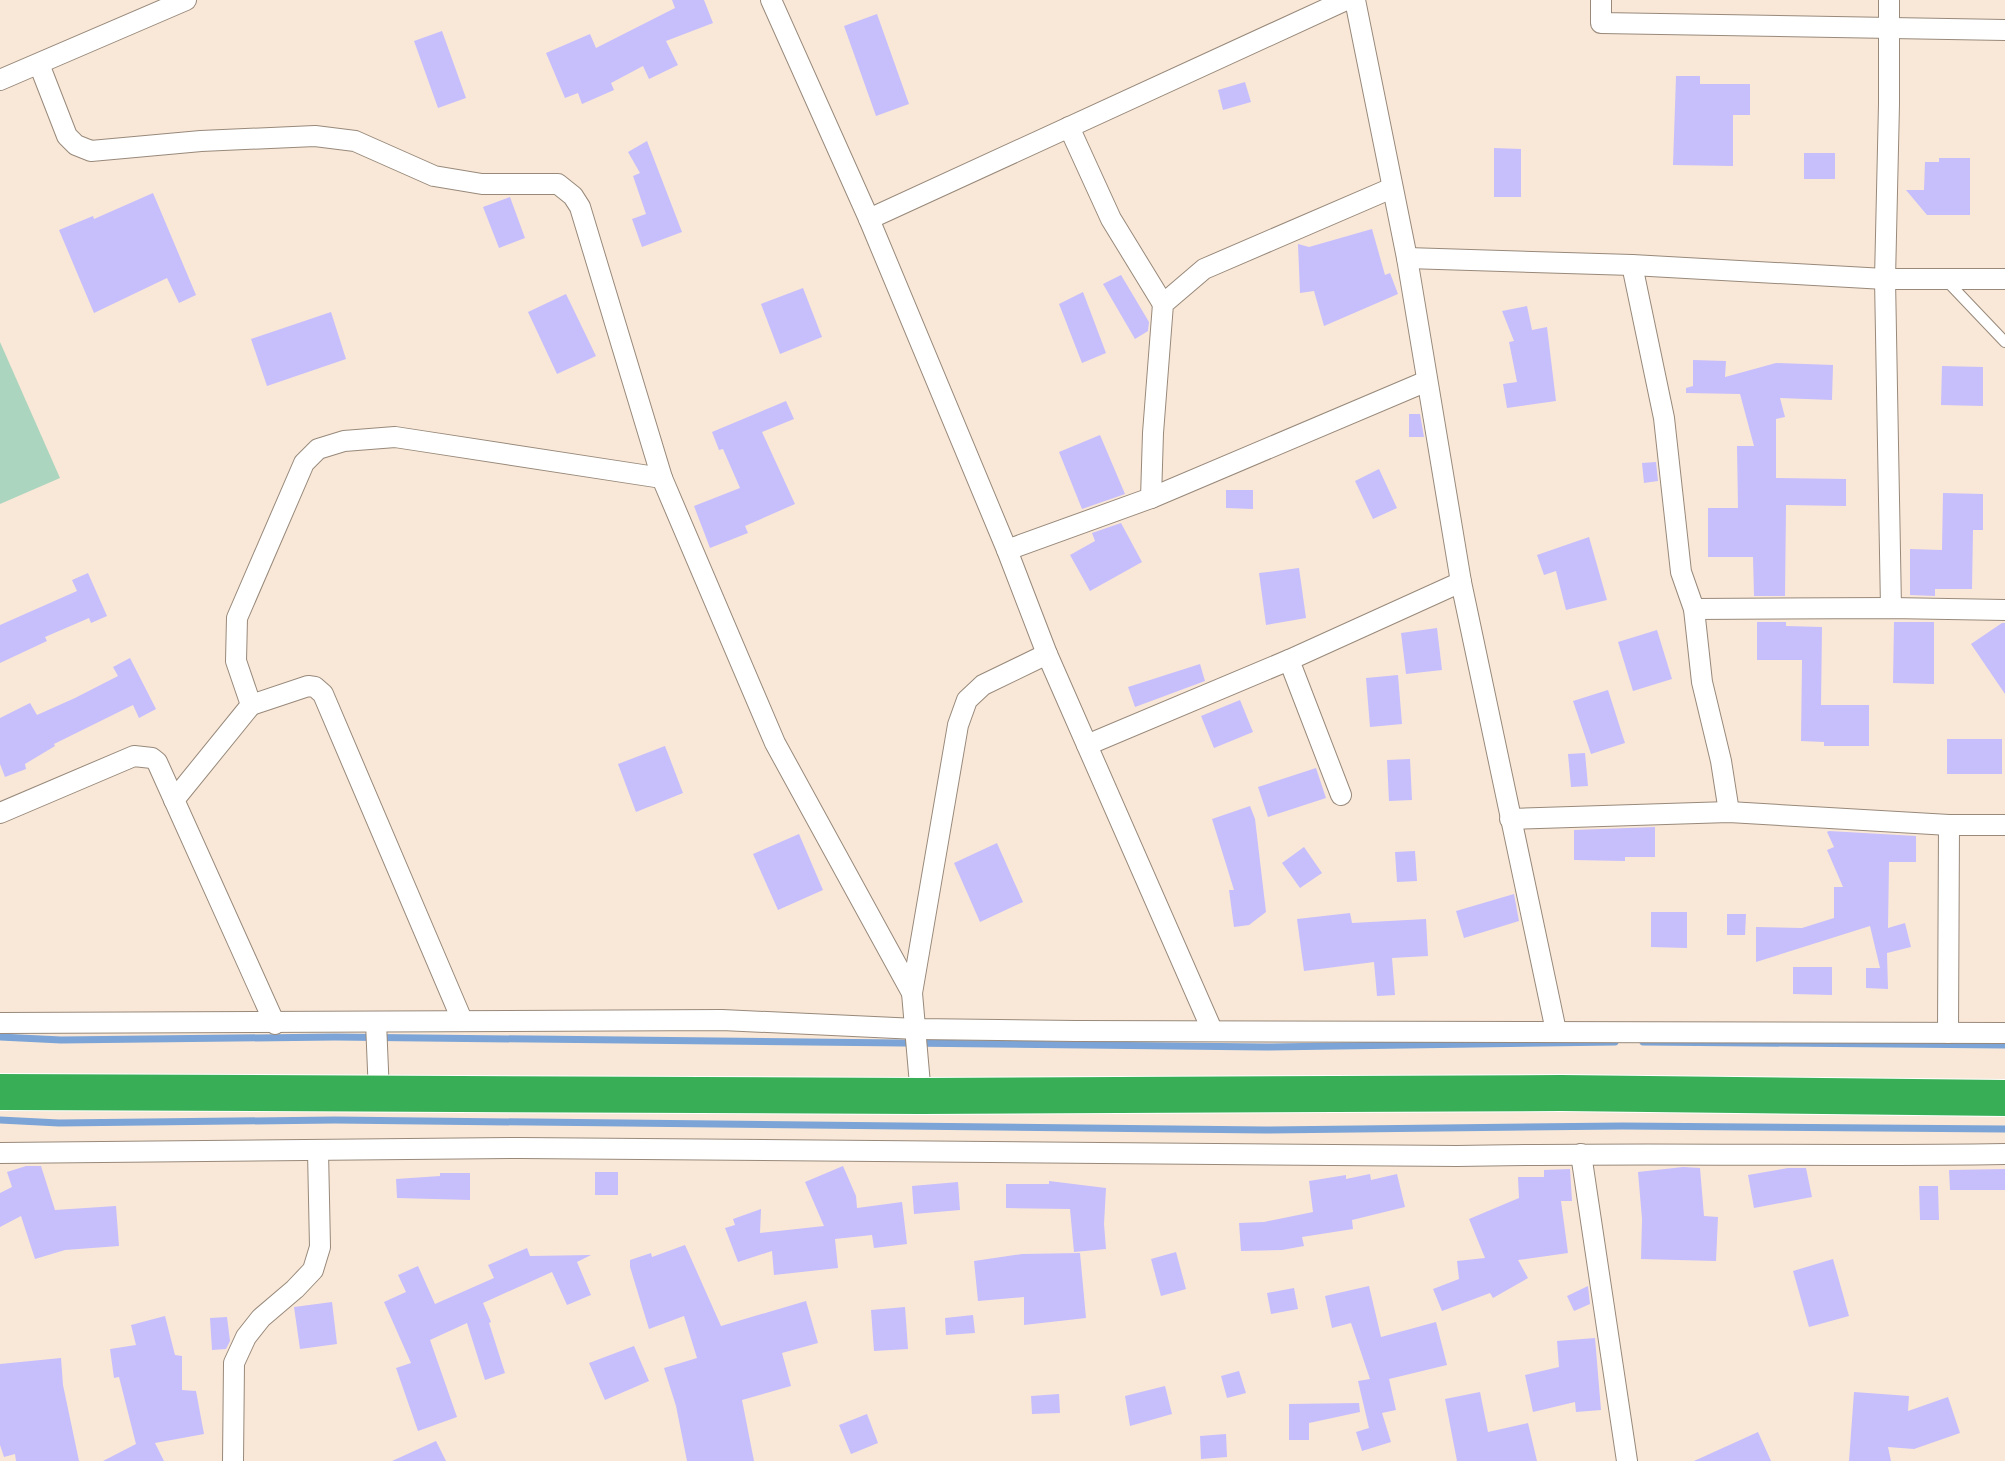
<svg xmlns="http://www.w3.org/2000/svg" width="2005" height="1461" font-family="'Source Serif 4',serif">
	<style>
		.green { fill: #acd5bf }
		.lines { fill: none; stroke-linecap: round; stroke-linejoin: round }
		.stream { stroke: #7ca4d6; stroke-width: 7 }
		.building { fill: #c7befc }
		.lane-casing { stroke: #98897a; stroke-width: 12 }
		.street-casing { stroke: #98897a; stroke-width: 22 }
		.highway-casing { stroke: #fff; stroke-width: 38 }
		.lane { stroke: #fff; stroke-width: 10 }
		.street { stroke: #fff; stroke-width: 20 }
		.highway { stroke: #38af57; stroke-width: 36 }
	</style>
	<rect width="100%" height="100%" fill="#f9e8d8"/>
	<path class="green" d="M0 342 60 478 0 504Z"/>
	<g class="lines">
		<g class="stream">
			<path d="M0 1037 61 1040 335 1037 1265 1047 1615 1042"/>
			<path d="M1643 1042 2005 1045"/>
			<path d="M0 1120 59 1123 335 1120 1265 1130 1622 1126 2005 1129"/>
		</g>
	</g>
	<g class="building">
		<path d="M672 0H704L713 23 666 41 678 65 649 79 643 66 611 83 614 90 582 104 578 93 565 98 546 53 590 34 596 48 675 8Z"/>
		<path d="M877 14 909 104 876 116 844 26Z"/>
		<path d="M442 31 466 98 438 108 414 41Z"/>
		<path d="M1676 76H1700V84H1750V115H1733V166L1673 165Z"/>
		<path d="M1245 82 1251 102 1223 110 1218 90Z"/>
		<path d="M647 141 682 232 642 247 632 219 646 214 633 176 640 173 628 152Z"/>
		<path d="M1494 148 1521 149V197H1494Z"/>
		<rect x="1804" y="153" width="31" height="26"/>
		<path d="M1939 158H1970V215H1927L1906 190H1924L1925 162H1939Z"/>
		<path d="M153 193 196 295 179 303 167 278 94 313 59 230 93 216 94 219Z"/>
		<path d="M510 197 525 238 499 248 483 207Z"/>
		<path d="M1372 229 1385 275 1390 273 1398 294 1324 326 1314 291 1300 293 1298 244 1309 247Z"/>
		<path d="M1121 275 1149 322 1148 331 1135 339 1103 284Z"/>
		<path d="M803 288 822 337 780 354 761 304Z"/>
		<path d="M1083 292 1106 353 1082 363 1059 304Z"/>
		<path d="M566 294 596 356 557 374 528 312Z"/>
		<path d="M1527 306 1532 330 1547 327 1556 401 1507 408 1503 384 1517 382 1509 342 1514 341 1502 311Z"/>
		<path d="M331 312 346 359 267 386 251 339Z"/>
		<path d="M1693 360 1726 361 1725 377 1776 363 1833 365 1832 400 1780 398 1785 417 1776 419V478L1846 479V506L1786 505 1785 596H1754L1753 557H1708V508H1738L1737 446H1754L1740 394 1686 393V388L1693 386Z"/>
		<path d="M1942 366 1983 367V406L1941 405Z"/>
		<path d="M786 401 794 419 762 432 795 504 745 526 748 533 710 548 694 506 740 488 723 449 719 450 712 432Z"/>
		<path d="M1409 414H1420L1424 437H1409Z"/>
		<path d="M1100 435 1125 494 1082 509 1059 452Z"/>
		<path d="M1656 462 1658 481 1644 483 1642 463Z"/>
		<path d="M1379 469 1397 508 1373 519 1355 481Z"/>
		<path d="M1226 490H1253V509L1226 508Z"/>
		<path d="M1943 493 1983 494V530H1973L1972 589H1935V596L1910 595V549L1942 550Z"/>
		<path d="M1121 523 1142 562 1090 591 1070 555 1095 541 1092 533Z"/>
		<path d="M1589 537 1607 600 1566 610 1556 571 1544 575 1537 555Z"/>
		<path d="M1299 568 1306 618 1266 625 1259 573Z"/>
		<path d="M88 573 107 616 91 623 89 618 45 637 47 641 0 663V625L77 591 72 580Z"/>
		<path d="M1757 622H1786V626L1822 627 1821 705H1869V746H1824V742L1801 741 1802 660H1757Z"/>
		<path d="M1894 622H1934V684L1893 683Z"/>
		<path d="M2002 623H2005V694L1971 644Z"/>
		<path d="M1437 628 1442 670 1406 674 1401 633Z"/>
		<path d="M1657 630 1672 679 1633 691 1618 642Z"/>
		<path d="M130 658 156 709 139 718 133 705 54 744 55 746 25 764 26 769 5 777 0 764V718L30 703 37 715 75 698 118 676 113 667Z"/>
		<path d="M1200 664 1205 681 1135 707 1128 687Z"/>
		<path d="M1398 675 1402 724 1370 727 1366 678Z"/>
		<path d="M1608 690 1625 743 1591 754 1573 701Z"/>
		<path d="M1240 700 1253 732 1214 748 1201 716Z"/>
		<rect x="1947" y="739" width="55" height="35"/>
		<path d="M665 746 683 793 636 812 618 764Z"/>
		<path d="M1585 753 1588 786 1571 787 1568 754Z"/>
		<path d="M1410 759 1412 800 1389 801 1387 760Z"/>
		<path d="M1316 768 1326 798 1268 817 1258 787Z"/>
		<path d="M1250 806 1255 819 1266 912 1249 925 1234 927 1229 890H1234L1212 819Z"/>
		<path d="M1655 827V857H1625V861L1574 860V830Z"/>
		<path d="M1829 831 1916 836V862H1889L1888 928 1905 923 1911 947 1887 953 1888 989 1866 988V968H1880L1870 926 1756 962V927L1802 928 1834 918V887H1843L1827 850 1834 847 1827 832Z"/>
		<path d="M799 834 823 890 778 910 753 854Z"/>
		<path d="M997 843 1023 902 980 922 954 863Z"/>
		<path d="M1304 847 1322 873 1300 888 1282 863Z"/>
		<path d="M1415 851 1417 881 1397 882 1395 852Z"/>
		<path d="M1514 894 1519 921 1464 938 1456 911Z"/>
		<path d="M1651 912H1687V948L1651 947Z"/>
		<path d="M1350 913 1352 923 1426 919 1428 956 1392 958 1395 995 1377 996 1374 962 1304 971 1297 919Z"/>
		<path d="M1727 914H1746L1745 935H1727Z"/>
		<path d="M1793 967H1832V995L1793 994Z"/>
		<path d="M26 1166H41L55 1210 116 1206 119 1246 65 1250 35 1259 21 1216 0 1227V1193L12 1187 7 1172Z"/>
		<path d="M843 1166 856 1196 857 1208 902 1202 907 1244 874 1248 872 1235 835 1239 838 1268 774 1275 772 1251 738 1262 725 1228 735 1225 733 1219 761 1209 760 1233 824 1226 805 1182Z"/>
		<path d="M1683 1167 1700 1168 1704 1216 1718 1217 1716 1261 1641 1259 1642 1219 1638 1172Z"/>
		<path d="M1788 1168H1806L1812 1197 1754 1208 1748 1175Z"/>
		<path d="M1570 1169 1572 1201H1561L1568 1253 1518 1260 1528 1278 1493 1298 1490 1293 1442 1311 1433 1289 1459 1279 1457 1261 1485 1258 1469 1219 1519 1198 1518 1177H1544V1170Z"/>
		<path d="M2005 1169V1190H1950L1949 1170Z"/>
		<rect x="595" y="1172" width="23" height="23"/>
		<path d="M440 1173H470V1200L397 1198 396 1179 440 1176Z"/>
		<path d="M1370 1174 1371 1180 1397 1174 1405 1207 1352 1220 1353 1229 1302 1237 1304 1246 1282 1250 1241 1251 1239 1223 1264 1222 1313 1212 1309 1181 1346 1175V1179Z"/>
		<path d="M1049 1181 1106 1188 1104 1224 1106 1249 1074 1252 1070 1209 1006 1208V1184H1049Z"/>
		<path d="M958 1182 960 1210 914 1214 912 1186Z"/>
		<path d="M1919 1186H1938L1939 1220H1920Z"/>
		<path d="M685 1245 721 1326 806 1301 818 1343 782 1353 791 1386 742 1400 754 1461H687L676 1406 664 1368 697 1358 684 1316 649 1329 630 1267V1260L651 1253 652 1257Z"/>
		<path d="M527 1248 530 1256 591 1255 577 1262 591 1295 567 1305 552 1272 483 1303 491 1322 489 1323 505 1373 485 1380 467 1323 430 1340 457 1417 418 1431 396 1368 411 1363 384 1302 406 1292 398 1275 418 1266 435 1304 494 1278 488 1265Z"/>
		<path d="M1176 1252 1186 1289 1161 1296 1151 1259Z"/>
		<path d="M1080 1253 1086 1318 1024 1325V1297L978 1301 974 1261 1022 1254Z"/>
		<path d="M1833 1259 1849 1316 1809 1327 1793 1271Z"/>
		<path d="M1369 1286 1381 1337 1436 1322 1447 1365 1389 1379 1396 1410 1382 1413 1391 1442 1362 1451 1356 1432 1369 1428 1358 1381 1370 1379 1351 1323 1332 1328 1325 1296Z"/>
		<path d="M1588 1286 1590 1304 1574 1311 1567 1296Z"/>
		<path d="M1294 1288 1298 1309 1271 1314 1267 1293Z"/>
		<path d="M332 1302 337 1344 300 1349 294 1307Z"/>
		<path d="M905 1307 908 1349 874 1351 871 1310Z"/>
		<path d="M973 1315 975 1333 946 1335 945 1318Z"/>
		<path d="M165 1316 175 1355 182 1356V1390L196 1391 204 1434 155 1443 164 1461H103L136 1444 119 1377 114 1378 110 1349 136 1345 131 1325Z"/>
		<path d="M227 1317 230 1341 226 1349 212 1350 210 1318Z"/>
		<path d="M1595 1338 1601 1410 1576 1412 1575 1402 1533 1412 1525 1375 1559 1367 1557 1341Z"/>
		<path d="M634 1346 649 1381 605 1400 589 1363Z"/>
		<path d="M61 1358 63 1385 79 1461H16L15 1454 4 1457 0 1445V1364Z"/>
		<path d="M1239 1371 1246 1393 1227 1398 1221 1376Z"/>
		<path d="M1165 1386 1172 1414 1130 1426 1125 1396Z"/>
		<path d="M1480 1392 1488 1432 1528 1423 1537 1461H1457L1445 1399Z"/>
		<path d="M1854 1392 1909 1396 1908 1411 1948 1397 1960 1433 1914 1449 1888 1447 1891 1461H1849Z"/>
		<path d="M1059 1394 1060 1413 1032 1414 1031 1396Z"/>
		<path d="M1359 1403 1360 1412 1309 1423V1440H1289V1404Z"/>
		<path d="M867 1414 878 1443 851 1454 839 1425Z"/>
		<path d="M1758 1432 1771 1461H1694Z"/>
		<path d="M1226 1434 1227 1457 1201 1459 1200 1436Z"/>
		<path d="M436 1441 446 1461H392Z"/>
	</g>
	<g class="lines">
		<g class="lane-casing">
			<path id="lane" d="M1945 279 2005 342"/>
		</g>
		<g class="street-casing">
			<g id="street">
				<path d="M771 0 869 219 1007 550 1047 654 1212 1030"/>
				<path d="M1355 0 1407 258 1461 582 1556 1031"/>
				<path d="M1601 0V23L2005 30"/>
				<path d="M1889 0V104L1885 279 1891 608"/>
				<path d="M39 64 67 136 76 145 91 151 201 141 315 136 355 141 434 176 482 184H558L573 196 580 207 662 478 775 743 912 993 921 1096"/>
				<path d="M0 80 186 0"/>
				<path d="M1069 127 1111 219 1163 304"/>
				<path d="M869 219 1346 0"/>
				<path d="M1407 258 1632 265 1885 279H2005"/>
				<path d="M1632 265 1664 418 1681 572 1694 609 1702 682 1721 761 1729 812"/>
				<path d="M1151 498 1427 381"/>
				<path d="M1007 550 1151 498 1153 433 1163 304 1204 269 1392 188"/>
				<path d="M1694 609 1891 608 2005 610"/>
				<path d="M1289 660 1341 795"/>
				<path d="M251 705 308 686 315 687 323 694 462 1020"/>
				<path d="M1087 745 1289 660 1461 582"/>
				<path d="M174 800 251 705 236 661 237 618 304 463 318 449 344 441 395 437 662 478"/>
				<path d="M0 813 134 756 152 758 157 762 275 1024"/>
				<path d="M1510 819 1729 812 1949 825H2005"/>
				<path d="M912 993 958 725 967 700 983 685 1047 654"/>
				<path d="M376 1022 379 1094"/>
				<path d="M0 1023 722 1020 917 1029 1076 1031 2005 1033"/>
				<path d="M1948 1033 1949 825"/>
				<path d="M0 1153 520 1148 1457 1156C1640 1152 1822 1157 2005 1154"/>
				<path d="M1581 1154 1627 1461"/>
				<path d="M233 1461 234 1363 246 1337 261 1318 295 1289 313 1270 320 1247 318 1151"/>
			</g>
		</g>
		<g class="highway-casing">
			<path id="highway" d="M0 1092 921 1096 1561 1093 2005 1098"/>
		</g>
		<use href="#lane" class="lane"/>
		<use href="#street" class="street"/>
		<use href="#highway" class="highway"/>
	</g>
</svg>
